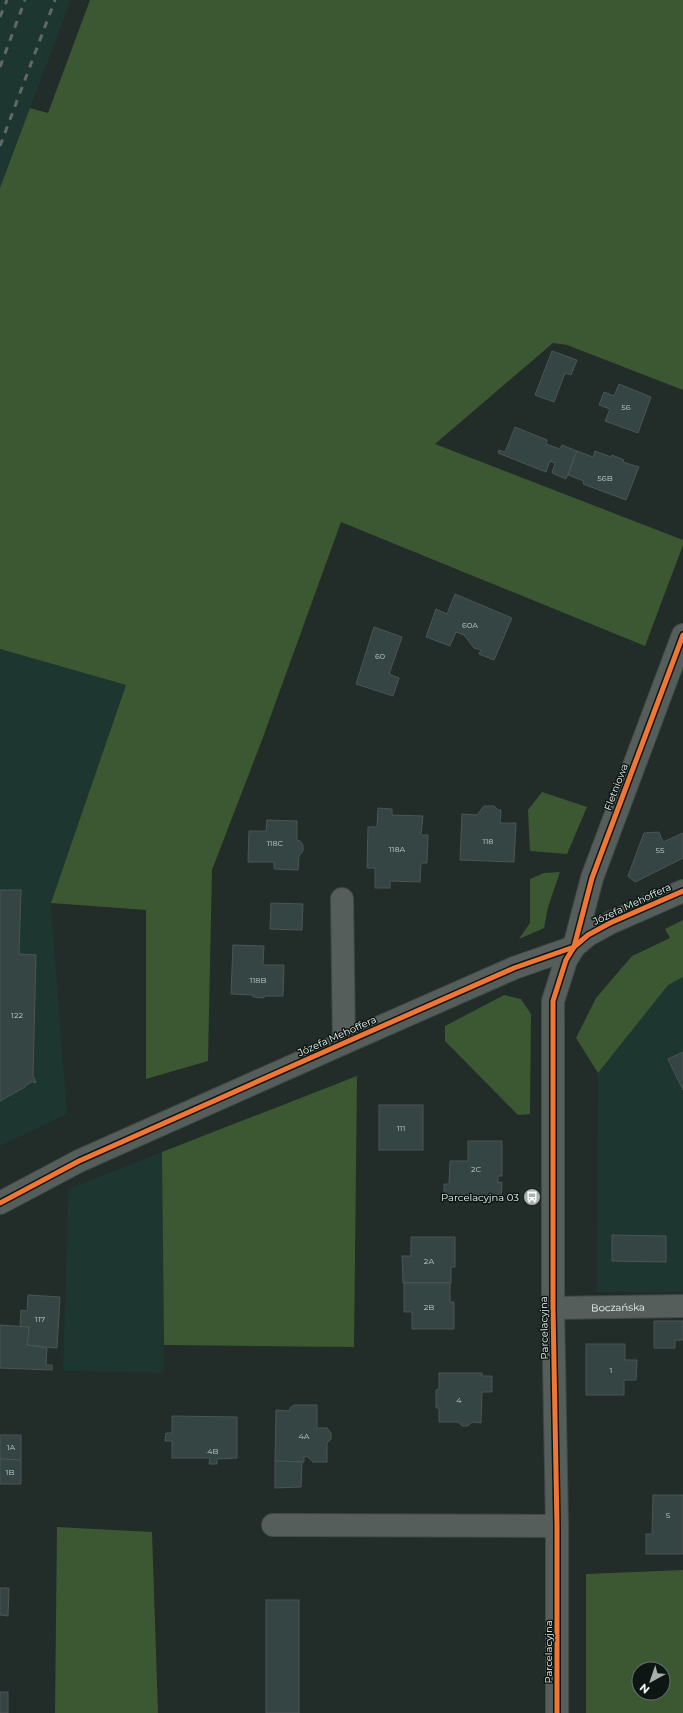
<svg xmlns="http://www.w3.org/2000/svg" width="683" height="1713" font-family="Montserrat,sans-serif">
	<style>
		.built { fill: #1e3630 }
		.green { fill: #3b5832; fill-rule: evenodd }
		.building { fill: #344544; stroke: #4c5554 }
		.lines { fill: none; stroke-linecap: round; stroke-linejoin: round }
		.minor-casing { stroke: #414a47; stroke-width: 24 }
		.minor { stroke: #565e5c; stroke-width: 22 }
		.rail { stroke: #616865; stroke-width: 3; stroke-dasharray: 7 7; stroke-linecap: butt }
		.cycleway-casing { stroke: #0e1614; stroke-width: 8 }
		.cycleway { stroke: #f07635; stroke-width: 5 }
		.labels { text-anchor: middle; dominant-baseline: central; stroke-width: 3; stroke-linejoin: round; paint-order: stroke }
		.number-label { font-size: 8px; fill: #bfcbc9 }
		.street-label { font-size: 10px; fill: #edf8f5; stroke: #0e1614 }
		.poi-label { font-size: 10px; fill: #edf8f5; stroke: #0e1614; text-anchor: end }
	</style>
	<rect width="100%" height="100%" fill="#222c29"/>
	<g class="built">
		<path d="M0 0H71L0 188Z"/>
		<path d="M0 649 126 685 51 903 67 1114 0 1146Z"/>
		<path d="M683 977V1292H597L598 1073 668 984Z"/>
		<path d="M162 1152 164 1373 63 1371 68 1189Z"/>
	</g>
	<g class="green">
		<path d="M90 0H683V390L567 345 553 343 435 444 683 540V545L645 646 341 522 262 740 212 870 208 1061 146 1079V910L51 903 126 685 0 649V188L30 108 48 113Z"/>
		<path d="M542 792 587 807 567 854 530 851 528 810Z"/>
		<path d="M560 872 548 907 544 928 519 939 530 923V879L544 873Z"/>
		<path d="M683 920V977L668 985 598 1073 576 1038 596 998 632 956 670 938 665 929Z"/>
		<path d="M504 995 521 999 531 1014 530 1114 518 1115 445 1041V1026Z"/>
		<path d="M357 1076 354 1347 164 1345 162 1152Z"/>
		<path d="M57 1527 152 1532 158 1713H55Z"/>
		<path d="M683 1570V1713H586V1574ZM639 1669H663V1693H639Z"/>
	</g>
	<g class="building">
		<path d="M552 351 577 360 571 375 565 373 554 402 535 395Z"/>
		<path d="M619 384 651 397 638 433 605 421 610 409 599 405 604 392 614 396Z"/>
		<path d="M515 427 547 440 546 444 560 449 562 445 577 451 566 479 552 473 555 463 550 461 546 472 498 453 499 450 505 452Z"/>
		<path d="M577 451 593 457 595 451 611 457 612 455 624 460 623 462 639 467 626 500 583 484 584 481 568 475Z"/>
		<path d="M455 594 512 618 494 660 479 654 481 650 474 648 464 635 456 632 450 646 426 637 436 609 447 614Z"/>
		<path d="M374 627 402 637 389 674 399 678 393 696 356 684Z"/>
		<path d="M484 806H494L498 810H501L500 823H516L514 862 460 860 462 814 477 815Z"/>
		<path d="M378 808 392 809V815L423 816 421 835H428L427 863H421L420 882 390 881V888H375V868H367L368 827H377Z"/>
		<path d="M267 820 297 821V840L300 841 303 845V851L299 856 298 870 274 869V862H248L249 831H266Z"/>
		<path d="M659 832 663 842 683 833V858L635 882 628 876 644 833Z"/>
		<path d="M0 890H21L19 954 36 955 33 1076 36 1082 34 1083 33 1081 25 1086V1087L0 1101Z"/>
		<path d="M271 903 303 904 302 930 270 929Z"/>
		<path d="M233 945 264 946 263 965H284L283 996H264V998L253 997V995L231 994Z"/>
		<path d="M683 1052V1090L668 1059Z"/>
		<rect x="379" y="1105" width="44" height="45"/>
		<path d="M468 1141H502V1176H498V1183L502 1182 501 1199 444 1198V1184H449L450 1161H468Z"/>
		<path d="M612 1235 666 1236V1262L612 1261Z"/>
		<path d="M411 1237H455V1267H451V1283H403L402 1256H411Z"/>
		<path d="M404 1283H450V1302H454V1329H412V1312H404Z"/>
		<path d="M28 1295 60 1297 57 1348 27 1345 29 1327H20L21 1310 27 1311Z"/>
		<path d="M654 1321H683V1340H675V1348H654Z"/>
		<path d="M0 1325 29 1327 27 1345 47 1348 46 1365H52V1370L0 1368Z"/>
		<path d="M586 1344H625V1360H637L636 1380H624V1395H586Z"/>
		<path d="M439 1373H482V1376H492V1392H482L481 1423 472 1422 468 1426H462L458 1422H439V1408H436V1390L439 1389Z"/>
		<path d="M294 1405H317V1428H327L331 1433V1439L327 1443V1462H313L308 1457 304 1456V1462L275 1461 276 1410 290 1411V1408Z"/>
		<path d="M172 1416 237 1417V1458L217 1459V1464H209L210 1458H172V1441H165L166 1433H172Z"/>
		<path d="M0 1435H21V1460L0 1459Z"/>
		<path d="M0 1459 21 1460V1484H0Z"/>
		<path d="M275 1461 302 1462 301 1487 275 1488Z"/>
		<path d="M653 1495H683V1554H646V1534H652Z"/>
		<path d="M0 1588H9L8 1616 0 1615Z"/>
		<rect x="266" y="1600" width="33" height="113"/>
		<rect x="0" y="1692" width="8" height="21"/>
	</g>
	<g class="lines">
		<g class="minor-casing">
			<g id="minor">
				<path d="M342 899 344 1043"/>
				<path d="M0 1203 79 1161 344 1043 514 968 574 947 588 935 610 923 683 891"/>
				<path id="s1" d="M553 1308 683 1306"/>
				<path d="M273 1525 557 1526"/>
				<path d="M557 1713V1526L553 1308V1001L566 960 574 947 592 878 683 635"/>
			</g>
		</g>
		<use href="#minor" class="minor"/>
		<g class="rail">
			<path d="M0 17 7 0"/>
			<path d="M0 67 25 0"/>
			<path d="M0 146 55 0"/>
		</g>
		<g class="cycleway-casing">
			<g id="cycleway">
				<path d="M0 1203 79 1161 344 1043 514 968 574 947 588 935 610 923 683 891"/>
				<path d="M557 1713V1526L553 1308V1001L566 960 574 947 592 878 683 635"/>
			</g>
		</g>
		<use href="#cycleway" class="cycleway"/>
	</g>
	<defs>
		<g id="bus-disc" transform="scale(0.9)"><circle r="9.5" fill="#a6b1ae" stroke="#0e1614"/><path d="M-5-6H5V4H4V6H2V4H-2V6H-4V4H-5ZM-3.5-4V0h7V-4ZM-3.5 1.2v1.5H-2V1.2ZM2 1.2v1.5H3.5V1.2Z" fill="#fff"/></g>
	</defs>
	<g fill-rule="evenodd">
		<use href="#bus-disc" x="532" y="1197"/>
	</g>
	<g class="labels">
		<g class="number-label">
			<text x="626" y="407">56</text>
			<text x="605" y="478">56B</text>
			<text x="470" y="625">60A</text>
			<text x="380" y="656">60</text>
			<text x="488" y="841">118</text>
			<text x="275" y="843">118C</text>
			<text x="397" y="849">118A</text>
			<text x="660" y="850">55</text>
			<text x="258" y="980">118B</text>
			<text x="17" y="1015">122</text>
			<text x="401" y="1128">111</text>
			<text x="476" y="1169">2C</text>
			<text x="429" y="1261">2A</text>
			<text x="429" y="1307">2B</text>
			<text x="40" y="1319">117</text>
			<text x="611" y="1370">1</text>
			<text x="459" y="1400">4</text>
			<text x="304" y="1436">4A</text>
			<text x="11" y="1447">1A</text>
			<text x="213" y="1451">4B</text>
			<text x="10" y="1472">1B</text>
			<text x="668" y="1515">5</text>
		</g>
		<g class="street-label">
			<text transform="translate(616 787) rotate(-69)">Fletniowa</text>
			<text transform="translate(632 904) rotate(-25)">Józefa Mehoffera</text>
			<text transform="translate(337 1036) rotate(-24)">Józefa Mehoffera</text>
			<text stroke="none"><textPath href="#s1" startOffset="65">Boczańska</textPath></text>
			<text transform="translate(544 1328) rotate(-91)">Parcelacyjna</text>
			<text transform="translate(548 1652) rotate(-90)">Parcelacyjna</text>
		</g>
		<g class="poi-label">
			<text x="519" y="1197">Parcelacyjna 03</text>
		</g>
	</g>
	<g transform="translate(651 1681) rotate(220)"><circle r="19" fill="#0e1614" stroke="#67706e"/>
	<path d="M0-3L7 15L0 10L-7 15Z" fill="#a6b1ae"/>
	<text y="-6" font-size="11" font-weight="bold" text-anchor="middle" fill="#edf8f5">N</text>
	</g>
</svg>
